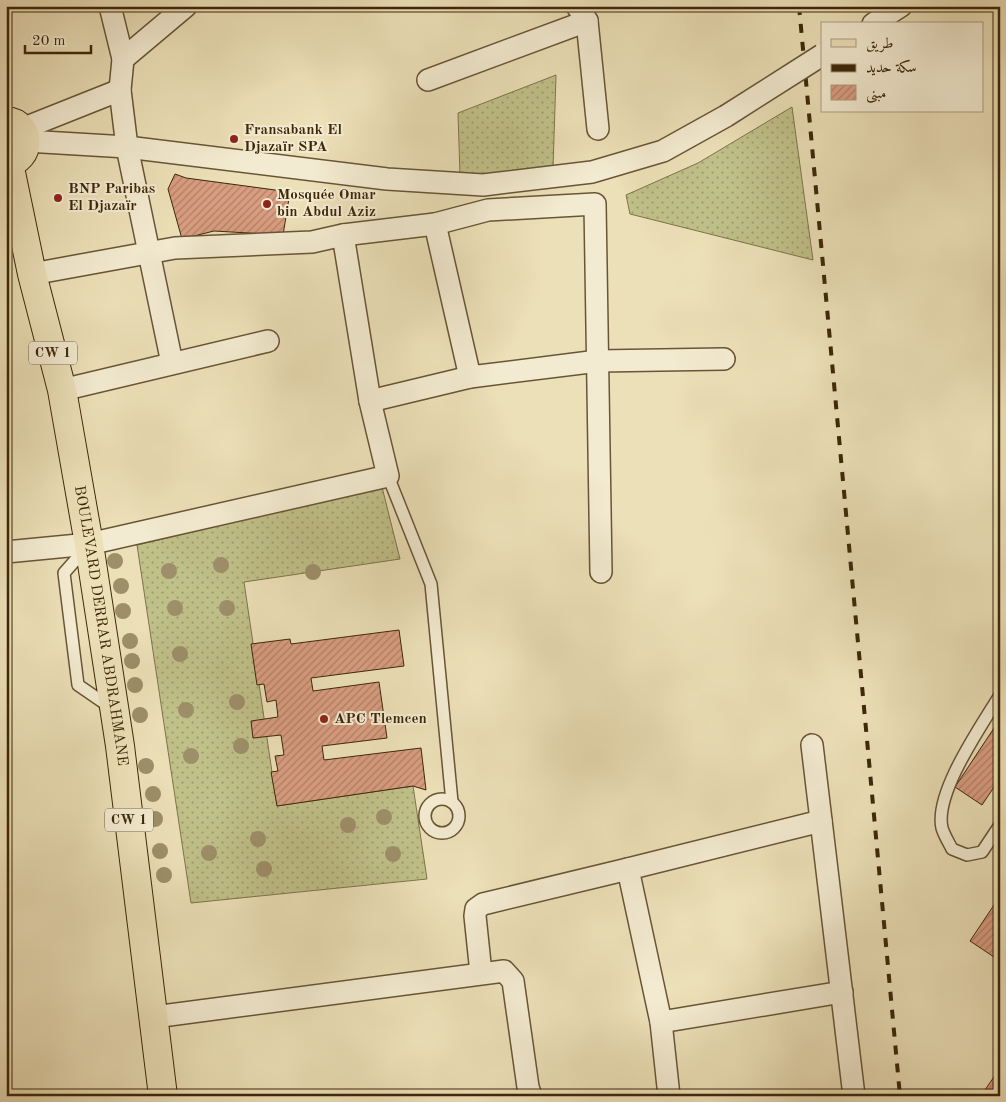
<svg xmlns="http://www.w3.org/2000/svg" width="1006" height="1102" font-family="'Old Standard TT',Amiri,serif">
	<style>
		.grass { fill: url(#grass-dots); stroke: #7e7449 }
		.building { fill: url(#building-hatch); stroke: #3c2709 }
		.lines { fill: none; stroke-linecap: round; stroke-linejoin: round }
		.service-casing { stroke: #685535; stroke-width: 14 }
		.minor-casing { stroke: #685535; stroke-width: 24 }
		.primary-casing { stroke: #3c2709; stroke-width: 30 }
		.service { stroke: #f3ebd1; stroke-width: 11 }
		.minor { stroke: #f3ebd1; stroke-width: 21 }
		.primary { stroke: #ece0b8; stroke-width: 28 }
		.rail { stroke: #3c2709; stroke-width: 4; stroke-dasharray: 9 9; stroke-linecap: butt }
		.minor-bridge-casing { stroke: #685535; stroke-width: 24; stroke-linecap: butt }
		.minor-bridge { stroke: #f3ebd1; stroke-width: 21 }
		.tree { fill: #9d8f69 }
		.poi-dot { fill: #8f2418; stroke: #f3ebd1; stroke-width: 2 }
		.labels { text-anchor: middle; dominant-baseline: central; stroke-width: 4; stroke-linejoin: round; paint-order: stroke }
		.shield { fill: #f3ebd1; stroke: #736245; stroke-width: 1 }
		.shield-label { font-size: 14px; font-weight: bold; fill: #3c2709 }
		.poi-label { font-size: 15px; font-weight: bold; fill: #3c2709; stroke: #f3ebd1; text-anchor: start }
		.street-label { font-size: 15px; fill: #3c2709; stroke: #f3ebd1 }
	</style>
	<defs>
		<pattern id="grass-dots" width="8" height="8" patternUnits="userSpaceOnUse" patternTransform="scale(1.25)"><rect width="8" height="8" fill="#c0c089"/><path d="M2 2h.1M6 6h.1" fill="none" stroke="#9d9c6e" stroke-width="1.8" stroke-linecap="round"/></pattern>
		<pattern id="building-hatch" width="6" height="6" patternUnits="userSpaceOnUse" patternTransform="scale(1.25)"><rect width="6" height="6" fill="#d99d81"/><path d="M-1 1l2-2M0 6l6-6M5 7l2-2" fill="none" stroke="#b18068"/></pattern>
	</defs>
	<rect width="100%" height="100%" fill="#ece0b8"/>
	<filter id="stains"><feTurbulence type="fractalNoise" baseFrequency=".004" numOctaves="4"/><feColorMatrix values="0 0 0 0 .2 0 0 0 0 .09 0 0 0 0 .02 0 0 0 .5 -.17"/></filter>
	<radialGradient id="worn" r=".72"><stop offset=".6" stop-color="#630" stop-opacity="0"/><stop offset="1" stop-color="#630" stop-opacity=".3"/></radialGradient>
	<g class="grass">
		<path d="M556 75 553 168 502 177 460 175 458 113Z"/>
		<path d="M792 107 813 260 630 214 626 195 698 163Z"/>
		<path d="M382 487 400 559 244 582 277 806 413 786 427 879 191 903 137 545Z"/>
	</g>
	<g class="building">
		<path d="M175 174 186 178 290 192 283 235 214 231 182 239 168 189Z"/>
		<path d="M399 630 404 666 311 678 313 691 379 682 387 738 322 746 324 760 421 748 426 790 413 786 277 806 271 772 278 771 275 756 284 755 281 735 253 738 251 721 278 717 276 700 267 702 264 684 257 685 251 644 290 639 291 644Z"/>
		<path d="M1000 719V778L982 805 955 787Z"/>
		<path d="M1000 896V954L997 959 970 941Z"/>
		<path d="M1000 1068V1096H994L985 1090Z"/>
	</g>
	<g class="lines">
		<g class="service-casing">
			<g id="service">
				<path d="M388 476 431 584 452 802"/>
				<path d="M87 547 64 573 78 685 110 707"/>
				<path d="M1000 695C982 725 934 793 942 828 944 835 949 843 952 849L967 855 982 852 1000 825"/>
				<circle cx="442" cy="816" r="17"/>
			</g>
		</g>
		<g class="minor-casing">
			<g id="minor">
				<path d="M110 6 123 59 120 90 127 147 172 363"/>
				<path d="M577 6 587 21 598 129"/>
				<path d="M873 24 901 6"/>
				<path d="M123 59 186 6"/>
				<path d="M428 80 587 21"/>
				<path d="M22 129 120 90"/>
				<path d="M26 141 127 147 387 179 483 185 592 172 663 151 726 116"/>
				<path d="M435 224 470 377"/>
				<path d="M32 274 175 248 312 242 343 235 435 224 488 210 595 204 601 572"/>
				<path d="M62 390 268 341"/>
				<path d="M370 401 470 377 598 361 724 359"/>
				<path d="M6 552 89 544 388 476 370 401 343 235"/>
				<path d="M812 745 854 1096"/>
				<path d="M481 973 475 916 476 909 483 904 628 869"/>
				<path d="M154 1017 504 971 513 981 528 1087 531 1096"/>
				<path d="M661 1022 628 869 821 821"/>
				<path d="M669 1096 661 1022 842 992"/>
			</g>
		</g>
		<g class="primary-casing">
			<g id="primary">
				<path d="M6 121C32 123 32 160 6 163"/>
				<path id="s1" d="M9 163 32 274 62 390 89 544 120 746 163 1096"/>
			</g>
		</g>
		<use href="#service" class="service"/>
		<use href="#minor" class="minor"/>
		<use href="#primary" class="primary"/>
		<path class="rail" d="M799 6 900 1096"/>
		<g class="minor-bridge-casing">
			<path id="minor-bridge" d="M726 116 822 55"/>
		</g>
		<use href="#minor-bridge" class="minor-bridge"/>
	</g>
	<g class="tree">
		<circle cx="115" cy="561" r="8"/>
		<circle cx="221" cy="565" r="8"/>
		<circle cx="169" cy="571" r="8"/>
		<circle cx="313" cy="572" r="8"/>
		<circle cx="121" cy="586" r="8"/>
		<circle cx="175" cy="608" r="8"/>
		<circle cx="227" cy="608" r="8"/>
		<circle cx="123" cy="611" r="8"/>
		<circle cx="130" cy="641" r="8"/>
		<circle cx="180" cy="654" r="8"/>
		<circle cx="132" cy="661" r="8"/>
		<circle cx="135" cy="685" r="8"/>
		<circle cx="237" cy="702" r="8"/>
		<circle cx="186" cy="710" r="8"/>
		<circle cx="140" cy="715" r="8"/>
		<circle cx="241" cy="746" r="8"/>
		<circle cx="191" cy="756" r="8"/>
		<circle cx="146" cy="766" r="8"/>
		<circle cx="153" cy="794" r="8"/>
		<circle cx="384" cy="817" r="8"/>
		<circle cx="155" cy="819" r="8"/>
		<circle cx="348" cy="825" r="8"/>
		<circle cx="258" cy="839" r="8"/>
		<circle cx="160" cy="851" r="8"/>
		<circle cx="209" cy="853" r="8"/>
		<circle cx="393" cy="854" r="8"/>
		<circle cx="264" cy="869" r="8"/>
		<circle cx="164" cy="875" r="8"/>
	</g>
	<g class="poi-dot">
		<circle cx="234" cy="139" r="5"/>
		<circle cx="58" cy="198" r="5"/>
		<circle cx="267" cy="204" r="5"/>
		<circle cx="324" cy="719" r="5"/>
	</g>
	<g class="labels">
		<g class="shield">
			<rect x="29" y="341.5" width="48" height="23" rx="4"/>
			<rect x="105" y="808.5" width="48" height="23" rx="4"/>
		</g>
		<g class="shield-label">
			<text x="53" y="353">CW 1</text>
			<text x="129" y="820">CW 1</text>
		</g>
		<g class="poi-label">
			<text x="244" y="130">Fransabank El<tspan x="244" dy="17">Djazaïr SPA</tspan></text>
			<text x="68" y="189">BNP Paribas<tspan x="68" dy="17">El Djazaïr</tspan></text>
			<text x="277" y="195">Mosquée Omar<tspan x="277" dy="17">bin Abdul Aziz</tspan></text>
			<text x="334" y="719">APC Tlemcen</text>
		</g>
		<g class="street-label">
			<text stroke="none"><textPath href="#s1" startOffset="472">BOULEVARD DERRAR ABDRAHMANE</textPath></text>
		</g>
	</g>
	<rect width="1006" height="1102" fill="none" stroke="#ece0b8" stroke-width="25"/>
	<rect x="8" y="8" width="991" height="1087" fill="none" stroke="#3c2709" stroke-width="2.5"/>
	<rect x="12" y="12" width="981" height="1077" fill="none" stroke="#3c2709"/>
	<rect x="821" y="22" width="162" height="90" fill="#f3ebd1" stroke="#aa9d81"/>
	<rect x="831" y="39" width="25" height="8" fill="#ece0b8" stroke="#aa9d81"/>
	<text x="866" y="48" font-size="15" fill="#3c2709">طريق</text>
	<rect x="831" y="64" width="25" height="8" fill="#3c2709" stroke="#aa9d81"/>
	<text x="866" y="72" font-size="15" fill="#3c2709">سكة حديد</text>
	<rect x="831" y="85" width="25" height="15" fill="url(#building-hatch)" stroke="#aa9d81"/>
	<text x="866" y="98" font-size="15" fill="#3c2709">مبنى</text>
	<path d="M25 45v8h66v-8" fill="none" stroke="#3c2709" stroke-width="2.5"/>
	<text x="32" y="45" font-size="15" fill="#3c2709" stroke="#f3ebd1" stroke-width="4" paint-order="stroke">20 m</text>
	<rect width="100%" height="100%" filter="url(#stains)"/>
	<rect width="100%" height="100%" fill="url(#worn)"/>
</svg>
